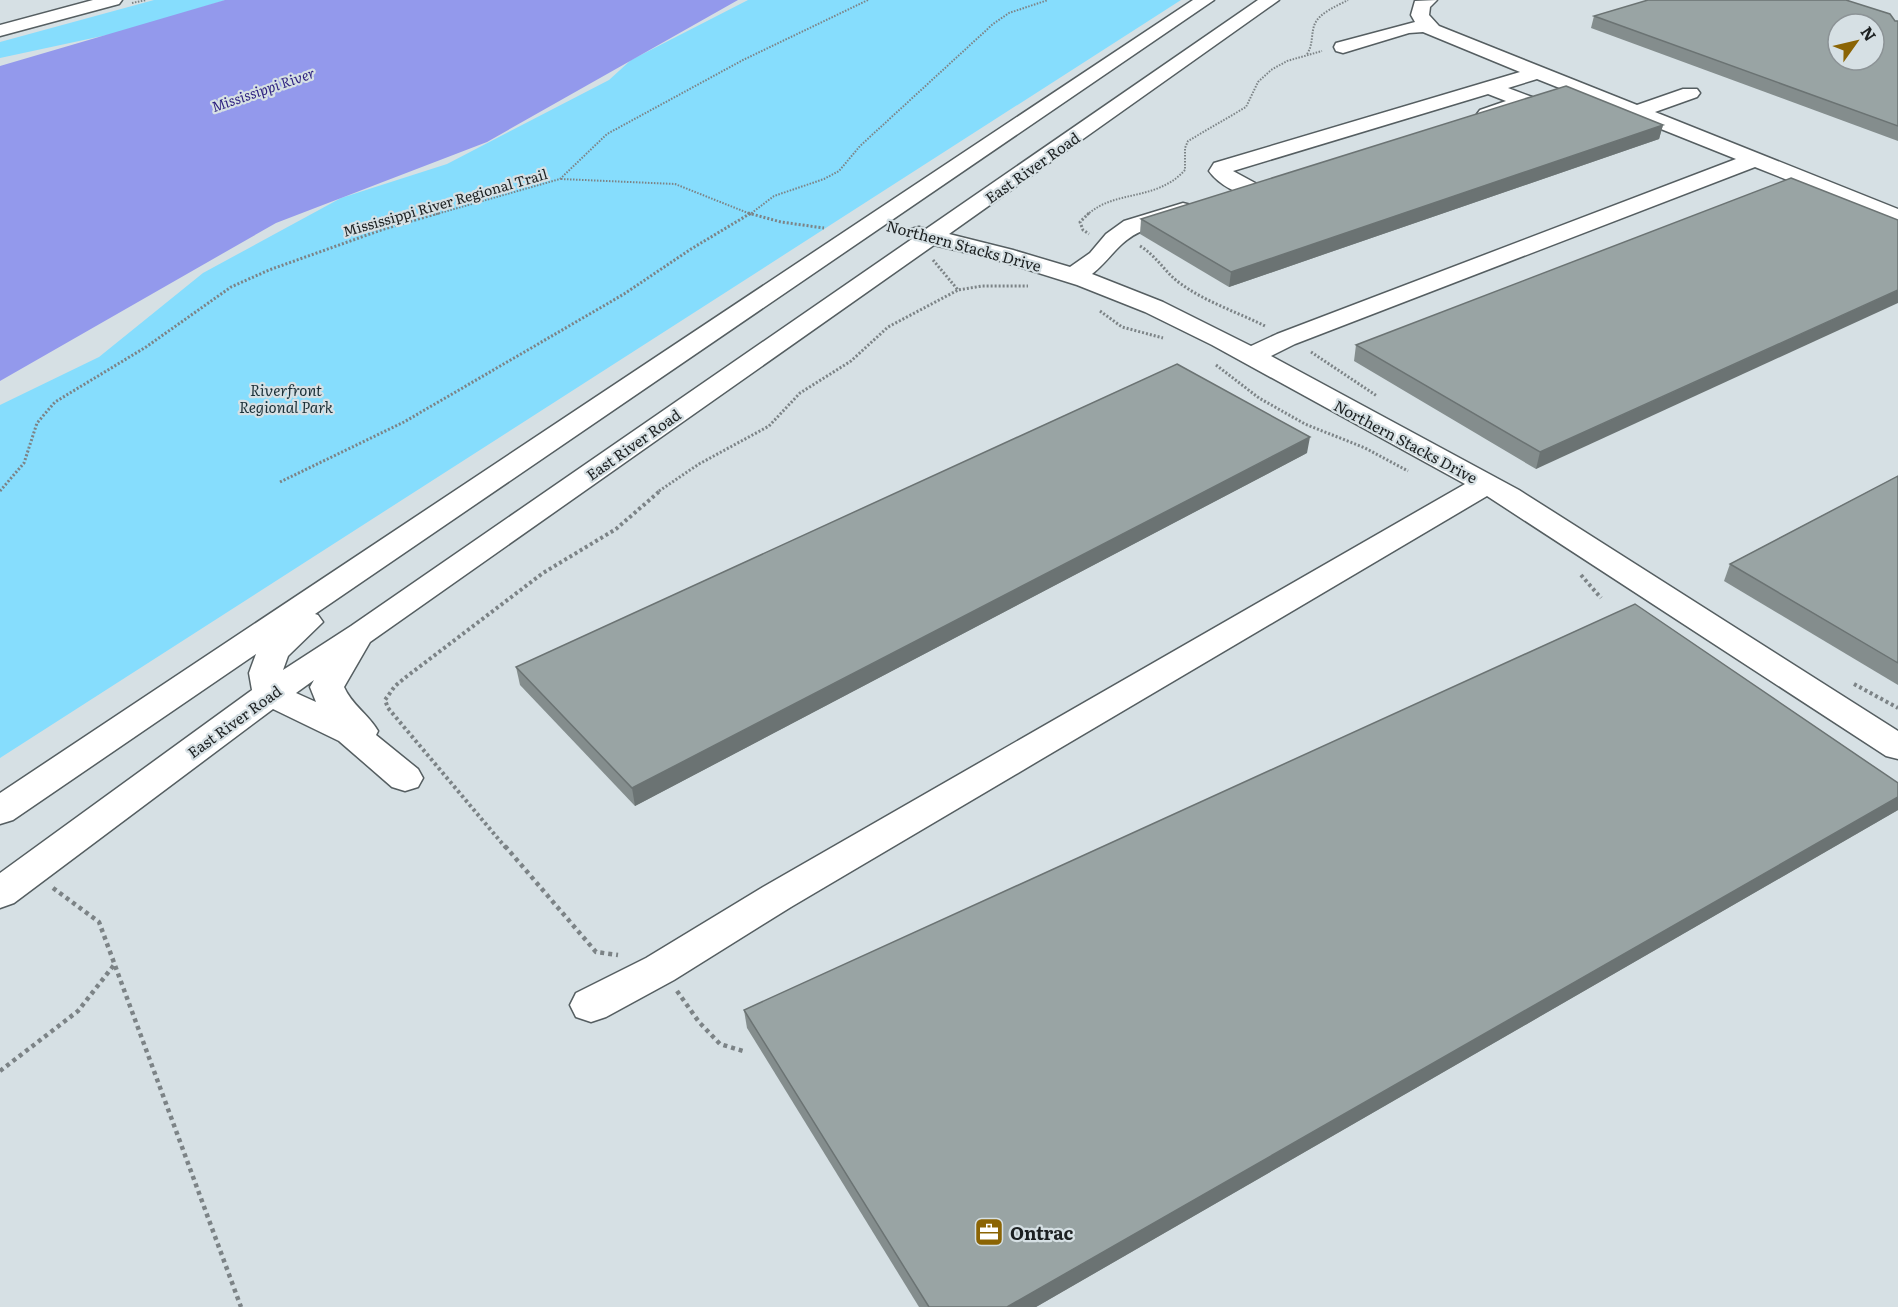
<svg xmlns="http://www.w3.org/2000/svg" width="1898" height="1307" font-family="Literata,serif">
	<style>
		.green { fill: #86ddfd }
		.water { fill: #9399ec }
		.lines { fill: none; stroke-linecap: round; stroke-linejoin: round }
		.minor-casing { stroke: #555e61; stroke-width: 3 }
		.path-far3 { stroke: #7c8386; stroke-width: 2; stroke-dasharray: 1.5 1.5; stroke-linecap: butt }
		.path-far2 { stroke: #7c8386; stroke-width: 3; stroke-dasharray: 2 2; stroke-linecap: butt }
		.path-far1 { stroke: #7c8386; stroke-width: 4; stroke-dasharray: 3 3; stroke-linecap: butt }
		.path { stroke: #7c8386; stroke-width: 4.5; stroke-dasharray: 4 4; stroke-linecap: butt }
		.minor { fill: #fff; fill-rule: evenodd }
		.wall { fill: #848d8d }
		.shaded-wall { fill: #6b7373 }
		.building { fill: #99a4a4; stroke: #6b7373; stroke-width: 1.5; fill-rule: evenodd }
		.labels { text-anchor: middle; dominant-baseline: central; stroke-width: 4.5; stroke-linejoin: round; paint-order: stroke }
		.far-water-label { font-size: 14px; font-style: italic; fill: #2b1e7e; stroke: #d6e0e4 }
		.far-street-label { font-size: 14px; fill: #1c2021; stroke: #d6e0e4 }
		.street-label { font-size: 15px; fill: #1c2021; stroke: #d6e0e4 }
		.park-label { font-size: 15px; font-style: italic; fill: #1a2f37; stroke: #d6e0e4 }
		.near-poi-label { font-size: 18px; font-weight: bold; fill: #1c2021; stroke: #d6e0e4; text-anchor: start }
	</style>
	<rect width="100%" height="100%" fill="#d6e0e4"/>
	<g class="green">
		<path d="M154 0H226L121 32 0 58V42Z"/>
		<path d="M748 0H1181L0 758V405L99 357 203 273 341 198 447 164 609 80 631 60Z"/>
	</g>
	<path class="water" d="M225 0H738L487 142 276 223 0 381V66Z"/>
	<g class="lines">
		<g class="minor-casing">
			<g id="minor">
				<path d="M93 0H122L119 4 0 36V25Z"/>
				<path d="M1193 0H1214L315 614 318 615 323 622 288 656 283 670 351 626 912 239 907 234 911 229 919 227 926 229 1258 0H1279L949 234 1013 250 1070 267 1090 253 1106 234 1124 221 1183 203 1191 205 1194 210 1191 215C1168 222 1140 227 1122 244 1111 254 1104 265 1092 274L1163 302 1251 346 1277 334 1736 159 1636 119 1627 117 1625 114 1537 79 1508 88 1532 97 1535 101 1532 105C1517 111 1496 122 1480 118L1477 114 1480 110 1506 101 1488 94 1233 171 1257 184 1260 189 1257 194C1241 198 1218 184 1209 171L1214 163 1520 72 1423 32 1409 33 1343 53 1336 51 1334 47 1336 43 1415 22 1411 15 1415 1 1437 0 1430 7 1429 15 1439 26 1637 105 1683 89H1697L1700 93 1697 97 1655 112 1898 209V224L1755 167 1295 344 1271 356 1519 490 1898 731V759L1886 756 1487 496 791 907 674 980 606 1017 591 1022 576 1017 570 1005 576 993 646 958 763 887 1465 484 1212 345 1145 312 1077 285 997 260 934 245 370 642 344 687C351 704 369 715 378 731L376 735 418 769 423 778 418 787 405 791 392 787 339 741 273 709 14 903 0 908V873L252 690 249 673 256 654 13 820 0 824V793ZM314 680 310 687 316 702 296 693Z"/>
			</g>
		</g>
		<g class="path-far3">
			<path d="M132 3 146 0"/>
			<path d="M1307 54C1313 45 1311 36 1314 26 1318 13 1337 6 1348 0"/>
			<path d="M561 179 675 184 753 215"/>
			<path d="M433 215 560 179 607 134 743 60 868 0"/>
			<path d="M749 215 774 196 824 179 839 171 860 146 993 24 1009 13 1048 0"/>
			<path d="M1087 215C1115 189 1156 202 1185 170V148L1188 141 1246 107 1258 82 1271 70 1287 61 1322 51"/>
		</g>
		<g class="path-far2">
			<path d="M748 213 781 222 824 228"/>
			<path d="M1089 213 1080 222 1083 230 1089 234"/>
			<path d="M1140 246C1157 256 1165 273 1181 284 1206 302 1237 312 1265 326"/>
			<path d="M933 260 958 290 982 286H1028"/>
			<path d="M1100 311 1122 327 1163 338"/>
			<path d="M1311 352 1377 396"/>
			<path d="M1216 365 1259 398 1305 424 1365 448 1408 471"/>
			<path d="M280 482 404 422 624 294 691 249 751 213"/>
			<path d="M0 491 24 463 37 423 55 402 146 347 231 287 269 270 384 229 439 213"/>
			<path d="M659 491 699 464 769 426 800 393 851 361 888 327 958 290"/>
		</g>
		<g class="path-far1">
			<path d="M1581 575 1601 598"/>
			<path d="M1854 684 1898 708"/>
			<path d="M506 848 388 708 385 700 395 686 406 677 543 573 616 529 661 490"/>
		</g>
		<g class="path">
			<path d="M505 846 596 952 618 955"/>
			<path d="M53 888 99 922 241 1307"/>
			<path d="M677 991 699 1022 720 1044 743 1051"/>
			<path d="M0 1071 78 1011 114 965"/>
		</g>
		<use href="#minor" class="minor"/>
	</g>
	<g class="wall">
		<path d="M1594 16 1898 21V141L1591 28Z"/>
		<path d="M1663 125 1659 139 1229 287 1140 234 1141 219Z"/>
		<path d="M1898 220 1536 469 1354 361 1356 345Z"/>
		<path d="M1307 453 635 806 520 685 516 667Z"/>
		<path d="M1898 476V685L1724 581 1730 564Z"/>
		<path d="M1898 783V810L1036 1307H919L747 1028 744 1010Z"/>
	</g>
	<g class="shaded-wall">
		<path d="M1663 125 1659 139 1229 287 1231 272Z"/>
		<path d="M1898 290V303L1536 469 1540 452Z"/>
		<path d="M1310 437 1307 453 635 806 632 788Z"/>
		<path d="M1898 797V810L1036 1307H1007Z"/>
	</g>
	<g class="building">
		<path d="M1648 0H1846L1890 14 1895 21H1898V126L1594 16ZM1838 24H1874V60H1838Z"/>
		<path d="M1566 86 1663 125 1231 272 1141 219Z"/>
		<path d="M1791 178 1898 220V290L1540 452 1356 345Z"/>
		<path d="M1177 364 1310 437 632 788 516 667Z"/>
		<path d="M1898 476V663L1730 564Z"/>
		<path d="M1635 604 1898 783V797L1007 1307H929L744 1010Z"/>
	</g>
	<defs>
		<g id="office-square" transform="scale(1.5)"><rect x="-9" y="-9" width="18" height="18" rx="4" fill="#8b6404" stroke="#d6e0e4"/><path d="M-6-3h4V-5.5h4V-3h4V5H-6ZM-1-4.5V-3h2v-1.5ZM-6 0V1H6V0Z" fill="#fff"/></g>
	</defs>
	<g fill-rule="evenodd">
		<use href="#office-square" x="989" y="1232"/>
	</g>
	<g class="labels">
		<g class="far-water-label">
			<text transform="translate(263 89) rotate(-19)">Mississippi River</text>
		</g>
		<g class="far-street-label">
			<text transform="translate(445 202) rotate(-16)">Mississippi River Regional Trail</text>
		</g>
		<g class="street-label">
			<text transform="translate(1032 167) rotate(-35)">East River Road</text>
			<text transform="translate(964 245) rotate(15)">Northern Stacks Drive</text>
			<text transform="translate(1406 441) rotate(28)">Northern Stacks Drive</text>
			<text transform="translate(633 444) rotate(-35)">East River Road</text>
			<text transform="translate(234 721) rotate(-36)">East River Road</text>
		</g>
		<g class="park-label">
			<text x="286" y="389">Riverfront<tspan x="286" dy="17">Regional Park</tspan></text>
		</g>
		<g class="near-poi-label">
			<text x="1010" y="1232">Ontrac</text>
		</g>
	</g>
	<g transform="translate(1856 42) rotate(56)"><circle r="28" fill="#d6e0e4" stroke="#8c9396" stroke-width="1.5"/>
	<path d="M0-4.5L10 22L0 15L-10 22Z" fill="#8b6404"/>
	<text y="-9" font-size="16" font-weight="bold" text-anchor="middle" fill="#1c2021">N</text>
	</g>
</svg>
